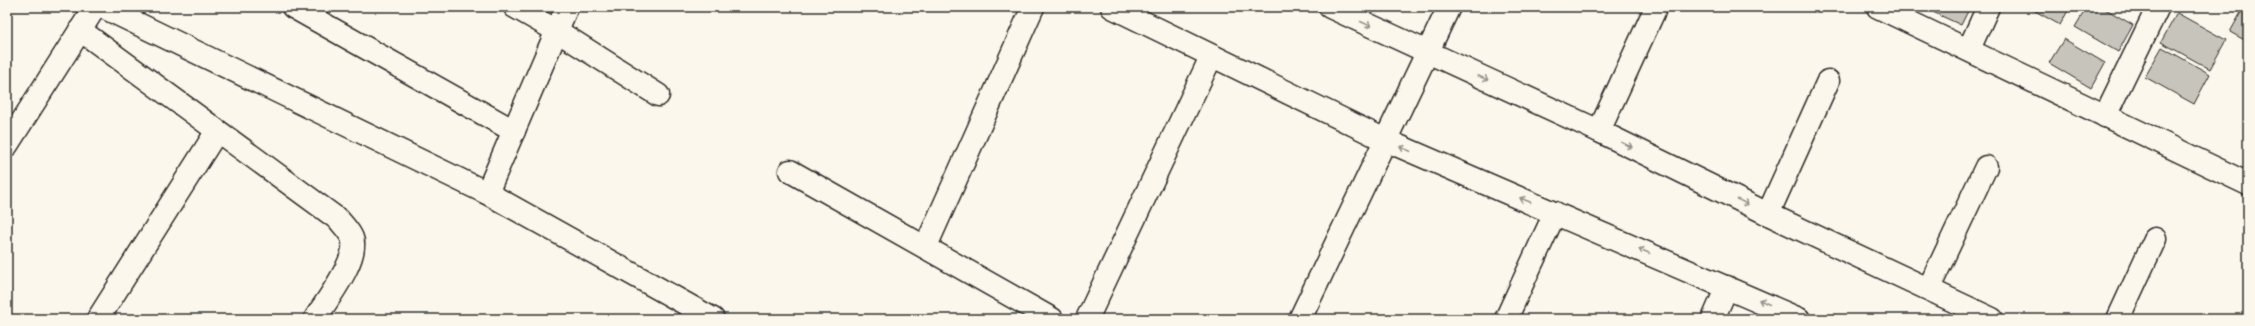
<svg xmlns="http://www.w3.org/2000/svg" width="2255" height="326" font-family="'Playpen Sans',sans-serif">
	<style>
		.building { fill: #c7c4bc; stroke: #2b2b2b }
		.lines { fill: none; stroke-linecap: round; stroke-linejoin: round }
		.minor-casing { stroke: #2b2b2b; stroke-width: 25 }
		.minor { stroke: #fbf7ec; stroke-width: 22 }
		.oneway { stroke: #93918c }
	</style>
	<rect width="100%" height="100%" fill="#fbf7ec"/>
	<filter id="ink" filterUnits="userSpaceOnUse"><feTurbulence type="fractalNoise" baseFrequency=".025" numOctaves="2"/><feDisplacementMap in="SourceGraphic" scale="8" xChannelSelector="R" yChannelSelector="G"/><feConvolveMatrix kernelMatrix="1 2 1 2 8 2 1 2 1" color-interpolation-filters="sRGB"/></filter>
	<g filter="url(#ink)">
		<g class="building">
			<path d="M1922 7H1970L1961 25Z"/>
			<path d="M2028 7H2070L2060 25Z"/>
			<path d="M2087 7H2102L2133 25 2118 52 2075 27Z"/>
			<path d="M2244 7H2248V42L2230 32Z"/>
			<path d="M2177 13 2226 40 2210 69 2161 42Z"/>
			<path d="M2064 39 2105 63 2091 88 2049 63Z"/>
			<path d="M2162 47 2210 74 2194 104 2145 77Z"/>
		</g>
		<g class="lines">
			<g class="minor-casing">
				<g id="minor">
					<path d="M103 7 487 193 713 319"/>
					<path d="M293 7 514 131"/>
					<path d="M515 7 557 31 658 95"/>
					<path d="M1112 7 1385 140 1799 319"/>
					<path d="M1330 7 1599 131 1768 214 1992 319"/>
					<path d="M1878 7 2248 184"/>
					<path d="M80 30 339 220C343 225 350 232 352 238 360 258 326 301 315 319"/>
					<path d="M1969 49 1988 7"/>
					<path d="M2105 116 2158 7"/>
					<path d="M1599 131 1656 7"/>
					<path d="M7 145 95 7"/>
					<path d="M790 171 1052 319"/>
					<path d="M487 193 567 7"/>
					<path d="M1768 214 1828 81"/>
					<path d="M926 246 1033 7"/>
					<path d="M1929 288 1986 167"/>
					<path d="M98 319 217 131"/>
					<path d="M1087 319 1211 57"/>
					<path d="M1300 319 1449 7"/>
					<path d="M1506 319 1555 213"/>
					<path d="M1713 319 1727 287"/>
					<path d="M2118 319 2155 239"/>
				</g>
			</g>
			<use href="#minor" class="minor"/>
		</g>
		<defs><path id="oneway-shaft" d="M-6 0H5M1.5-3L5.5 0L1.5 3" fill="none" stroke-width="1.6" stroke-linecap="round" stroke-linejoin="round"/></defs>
		<g class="oneway">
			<use href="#oneway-shaft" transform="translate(1366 24) rotate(25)"/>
			<use href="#oneway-shaft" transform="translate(1483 78) rotate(25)"/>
			<use href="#oneway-shaft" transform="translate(1627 145) rotate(26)"/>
			<use href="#oneway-shaft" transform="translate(1405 149) rotate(-157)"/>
			<use href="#oneway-shaft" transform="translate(1525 200) rotate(-157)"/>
			<use href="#oneway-shaft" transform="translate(1743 202) rotate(26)"/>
			<use href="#oneway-shaft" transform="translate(1644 251) rotate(-157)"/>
			<use href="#oneway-shaft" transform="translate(1764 302) rotate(-155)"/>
		</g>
	</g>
	<rect width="2255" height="326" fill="none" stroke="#fbf7ec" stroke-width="24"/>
	<rect x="12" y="12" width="2231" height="302" fill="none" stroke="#2b2b2b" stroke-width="1.5" filter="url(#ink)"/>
</svg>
